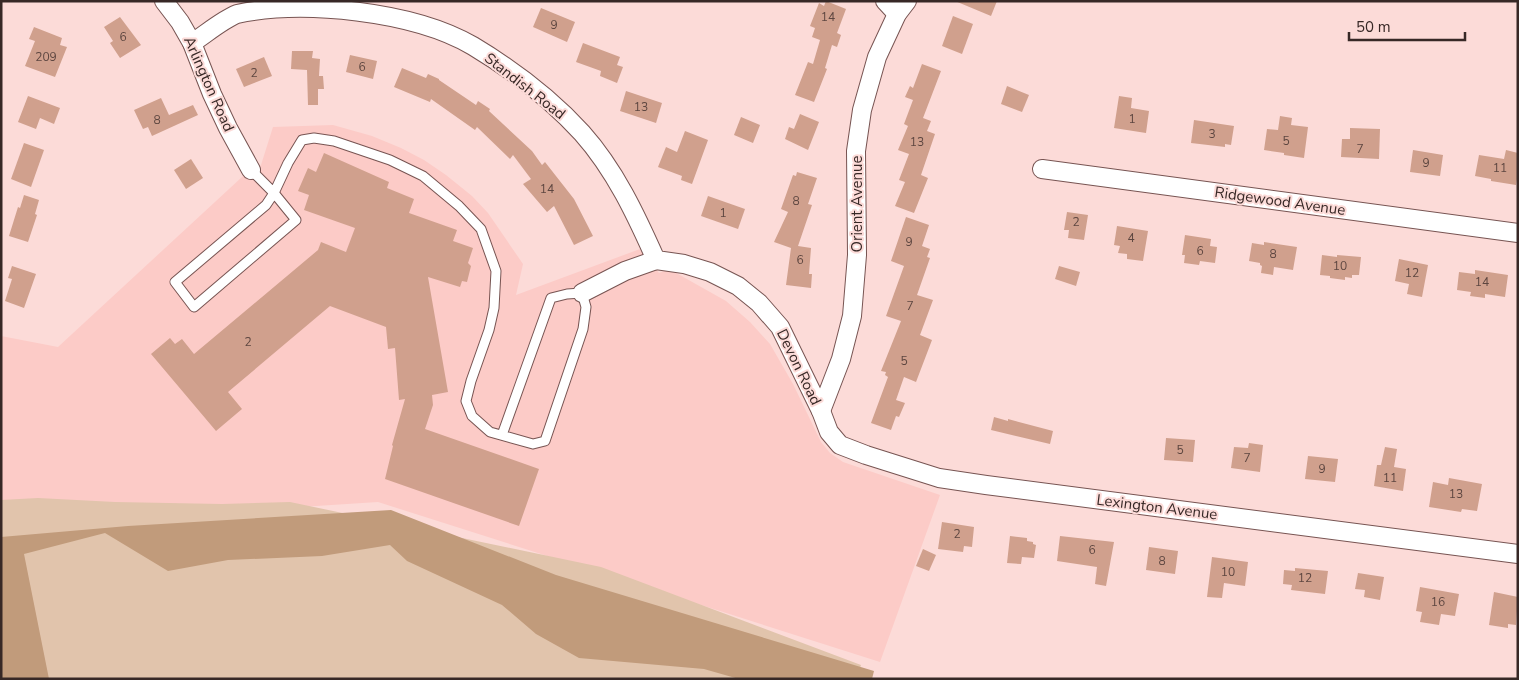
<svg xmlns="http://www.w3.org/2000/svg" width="1519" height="680" font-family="'Nunito Sans',sans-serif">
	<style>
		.built { fill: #fccbc7 }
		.green { fill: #e1c4ac }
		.forest { fill: #c19b7b }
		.building { fill: #d0a08d }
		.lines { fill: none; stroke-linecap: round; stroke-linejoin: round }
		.lane-casing { stroke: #775452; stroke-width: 11 }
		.street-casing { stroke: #775452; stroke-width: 20 }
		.lane { stroke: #fff; stroke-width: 9 }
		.street { stroke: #fff; stroke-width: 18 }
		.labels { text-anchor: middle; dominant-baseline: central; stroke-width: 4; stroke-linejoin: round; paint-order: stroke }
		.number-label { font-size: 12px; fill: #5d4640 }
		.street-label { font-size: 15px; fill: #372826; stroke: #fcdbd8 }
	</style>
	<rect width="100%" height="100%" fill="#fcdbd8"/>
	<path class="built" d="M333 125 372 136 401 148 424 160 446 175 472 196 488 213 523 264 516 295 640 249 659 273 669 269 726 301 750 322 770 344 793 384 821 442 830 453 843 462 940 495 880 662 378 502 1 526V336L58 347 242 177 261 165 273 127Z"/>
	<path class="green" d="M38 498 115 502 222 504 290 502 601 567 861 665 856 679H1V500Z"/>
	<path class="forest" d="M391 510 556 575 874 671 872 679H739L704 669 579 658 536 634 502 605 407 561 390 545 322 556 228 560 168 571 105 533 24 554 49 679H1V537L128 526Z"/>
	<g class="building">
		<path d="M826 1 846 9 837 33 841 35 837 47 832 45 825 68 827 69 814 102 795 95 808 62 813 64 820 40 812 37 815 28 810 26 819 3 824 6Z"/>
		<path d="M955 1H997L991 16Z"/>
		<path d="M541 8 575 22 567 42 533 27Z"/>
		<path d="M953 16 973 24 962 54 942 46Z"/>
		<path d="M120 17 141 45 120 58 110 43 113 41 104 27Z"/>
		<path d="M34 27 62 38 60 45 67 47 55 77 25 66 35 41 29 39Z"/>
		<path d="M583 43 620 57 617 65 623 67 617 83 600 76 601 71 576 62Z"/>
		<path d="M292 51H313L312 58 320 59 319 76H323L324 89H318V105H308L307 70 291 69Z"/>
		<path d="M350 55 377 61 373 79 346 72Z"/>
		<path d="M264 57 272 76 244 87 236 69Z"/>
		<path d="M922 64 941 71 923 118 931 121 927 131 935 134 921 175 928 178 914 213 895 206 905 182 899 180 909 154 898 150 908 126 904 124 913 100 905 97 910 86 913 88Z"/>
		<path d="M402 68 426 78 428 74 439 79V80L476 105 478 101 490 109 489 111 532 151 542 165 545 162 574 199 593 236 574 245 554 206 547 212 523 184 531 179 513 155 510 159 477 127 475 130 431 99 430 102 394 87Z"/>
		<path d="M1007 86 1029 95 1022 112 1001 104Z"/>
		<path d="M626 91 662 103 656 123 620 111Z"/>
		<path d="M28 96 60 108 54 124 40 118 36 129 18 122Z"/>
		<path d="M1119 96 1132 98 1131 108 1149 111 1146 133 1114 128Z"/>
		<path d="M161 98 169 115 193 105 198 115 152 136 148 127 143 129 134 110Z"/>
		<path d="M800 114 819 122 808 150 785 139 789 127 794 129Z"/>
		<path d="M1280 116 1292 118 1291 125 1308 127 1304 158 1284 155V153L1264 150 1267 129 1278 130Z"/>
		<path d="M741 117 760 125 753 143 734 135Z"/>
		<path d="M1194 120 1234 126 1231 145 1225 144V147L1191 143Z"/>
		<path d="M1350 128 1380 129 1379 159 1341 157 1342 139H1350Z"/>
		<path d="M685 131 708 140 692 184 681 180 682 176 658 167 666 147 677 152Z"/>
		<path d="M24 143 44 150 31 187 11 179Z"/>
		<path d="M1413 150 1443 155 1440 176 1410 172Z"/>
		<path d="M1506 150 1518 153V173L1516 185 1491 181V179L1475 176 1479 155 1504 159Z"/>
		<path d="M324 153 389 182 387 188 414 199 409 213 457 230 453 241 473 248 468 263 471 266 467 282 462 281 460 287 428 277 448 392 432 395 433 405 425 429 539 469 519 526 385 479 393 446 392 445 405 399 399 400 395 348 388 349 386 327 330 306 228 392 242 409 216 431 151 354 170 338 175 344 182 339 194 354 318 250 321 242 346 252 355 228 304 210 309 195 298 191 308 168 316 172Z"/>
		<path d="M191 159 203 178 186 189 174 170Z"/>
		<path d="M797 172 817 178 808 204 812 205 798 246 811 248 809 274H812L811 288 786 285 791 248 774 242 788 212 781 209 793 175 796 176Z"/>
		<path d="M24 195 39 200 35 214 37 215 28 242 9 236 18 207 20 208Z"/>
		<path d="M708 196 745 209 738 229 701 216Z"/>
		<path d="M1067 212 1088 215 1084 240 1068 238 1069 230H1064Z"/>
		<path d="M906 217 929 225 922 246 930 249 927 257 930 258 917 295 933 300 920 335 932 340 916 382 904 377 896 400 905 403 899 417 896 416 891 430 871 423 888 377 885 375 886 372 881 371 901 321 886 316 904 266 891 261Z"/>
		<path d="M1117 226 1148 231 1143 261 1127 259V254L1118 253 1120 246 1114 245Z"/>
		<path d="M1185 235 1211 239 1210 246 1217 247 1215 263 1200 261 1199 265 1184 263 1185 255H1182Z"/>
		<path d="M1264 242 1297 247 1293 270 1274 267 1273 275 1261 273 1262 266 1260 265V263L1249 261 1252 243 1264 245Z"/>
		<path d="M1322 255 1337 257V255L1361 257 1359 275H1352V278L1345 277V280L1330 278V276L1320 275Z"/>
		<path d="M1399 259 1428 265 1422 297 1407 294 1409 284 1395 281Z"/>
		<path d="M12 266 36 274 24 308 5 301 12 279 8 278Z"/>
		<path d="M1059 266 1080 272 1076 286 1055 279Z"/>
		<path d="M1475 270 1508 275 1505 297 1485 294V298L1470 296 1471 292 1457 290 1459 272 1475 274Z"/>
		<path d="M994 417 1008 421V419L1053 431 1050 444 991 430Z"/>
		<path d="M1166 438 1195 440 1193 462 1164 460Z"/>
		<path d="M1249 443 1263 445 1260 472 1231 468 1234 447 1248 448Z"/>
		<path d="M1385 447 1397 449 1394 467 1406 469 1403 491 1374 486 1377 465H1381Z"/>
		<path d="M1308 456 1338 459 1335 482 1305 479Z"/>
		<path d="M1449 478 1482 484 1477 511 1462 509 1461 512 1429 507 1433 482 1448 485Z"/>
		<path d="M942 522 974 527 972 547 964 546 963 552 938 549Z"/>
		<path d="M1010 536 1027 538V541L1033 542V544L1036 545 1034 558 1022 557 1021 564 1007 563Z"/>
		<path d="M1060 536 1114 542 1106 586 1095 584 1097 567 1057 561Z"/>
		<path d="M1149 547 1178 551 1175 574 1146 570Z"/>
		<path d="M923 549 936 555 929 571 916 566Z"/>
		<path d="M1212 557 1248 562 1245 586 1224 583 1222 598 1207 597Z"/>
		<path d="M1295 568 1328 571 1325 594 1291 590 1292 585 1283 584 1284 570 1295 571Z"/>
		<path d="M1358 573 1384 577 1380 600 1364 597 1365 590 1355 589Z"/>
		<path d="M1420 587 1459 594 1455 616 1441 614 1439 625 1420 622 1422 612 1416 611Z"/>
		<path d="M1494 592 1518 597 1516 625 1508 624V628L1489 625Z"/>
	</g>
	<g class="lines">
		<g class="lane-casing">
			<g id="lane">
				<path d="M251 170 274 193 288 163 302 140 314 138 334 141 390 160 423 176 459 206 481 229 496 271 494 308 489 330 471 381 466 401 472 416 490 432 533 444 545 441 583 329 586 307 582 293 567 294 551 298 502 435"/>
				<path d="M274 193 296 220 194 307 175 282 266 205Z"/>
			</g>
		</g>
		<g class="street-casing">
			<g id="street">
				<path d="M164 1 180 22 192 43 212 94 228 128 251 170"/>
				<path d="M885 1 897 14"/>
				<path d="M192 43C206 34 222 20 237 14 303 0 413 11 473 46 513 70 551 99 582 133 615 170 636 215 656 260L684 264 710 272 738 286 759 303 780 327 821 411 829 432 840 445 866 455 939 478 986 485 1518 554"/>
				<path d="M1042 169 1518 233"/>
				<path d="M582 293 625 271 656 260"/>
				<path d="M821 411 841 359 852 316 857 255 856 151 862 110 877 57 897 14 907 1"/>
			</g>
		</g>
		<use href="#lane" class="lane"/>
		<use href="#street" class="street"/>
	</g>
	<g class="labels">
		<g class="number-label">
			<text x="828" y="17">14</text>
			<text x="554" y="25">9</text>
			<text x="123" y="37">6</text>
			<text x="46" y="57">209</text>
			<text x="362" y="67">6</text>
			<text x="254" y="73">2</text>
			<text x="641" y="107">13</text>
			<text x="1132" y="119">1</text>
			<text x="157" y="120">8</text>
			<text x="1212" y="134">3</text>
			<text x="1286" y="141">5</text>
			<text x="917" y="142">13</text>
			<text x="1360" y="149">7</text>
			<text x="1426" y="163">9</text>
			<text x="1500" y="168">11</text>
			<text x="547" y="189">14</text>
			<text x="796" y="201">8</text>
			<text x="723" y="213">1</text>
			<text x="1076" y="222">2</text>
			<text x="1131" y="238">4</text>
			<text x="909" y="242">9</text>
			<text x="1200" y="251">6</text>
			<text x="1273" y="254">8</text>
			<text x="800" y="260">6</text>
			<text x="1340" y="266">10</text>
			<text x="1412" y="273">12</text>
			<text x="1482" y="282">14</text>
			<text x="910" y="306">7</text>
			<text x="248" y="342">2</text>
			<text x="904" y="361">5</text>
			<text x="1180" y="450">5</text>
			<text x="1247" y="458">7</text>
			<text x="1322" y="469">9</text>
			<text x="1390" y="478">11</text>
			<text x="1456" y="494">13</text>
			<text x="957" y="534">2</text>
			<text x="1092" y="550">6</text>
			<text x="1162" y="561">8</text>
			<text x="1228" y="572">10</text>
			<text x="1305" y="578">12</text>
			<text x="1438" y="602">16</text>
		</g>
		<g class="street-label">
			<text transform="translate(209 84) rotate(66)">Arlington Road</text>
			<text transform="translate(525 86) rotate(38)">Standish Road</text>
			<text transform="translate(1280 201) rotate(8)">Ridgewood Avenue</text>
			<text transform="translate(857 204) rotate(-90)">Orient Avenue</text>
			<text transform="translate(799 367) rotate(64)">Devon Road</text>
			<text transform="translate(1157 507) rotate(7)">Lexington Avenue</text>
		</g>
	</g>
	<rect width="1519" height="680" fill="none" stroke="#372826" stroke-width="5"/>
	<path d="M1349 32v8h116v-8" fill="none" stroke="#372826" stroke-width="2.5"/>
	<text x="1356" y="32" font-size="15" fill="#372826" stroke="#fcdbd8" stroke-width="4" paint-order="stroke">50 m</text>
</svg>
